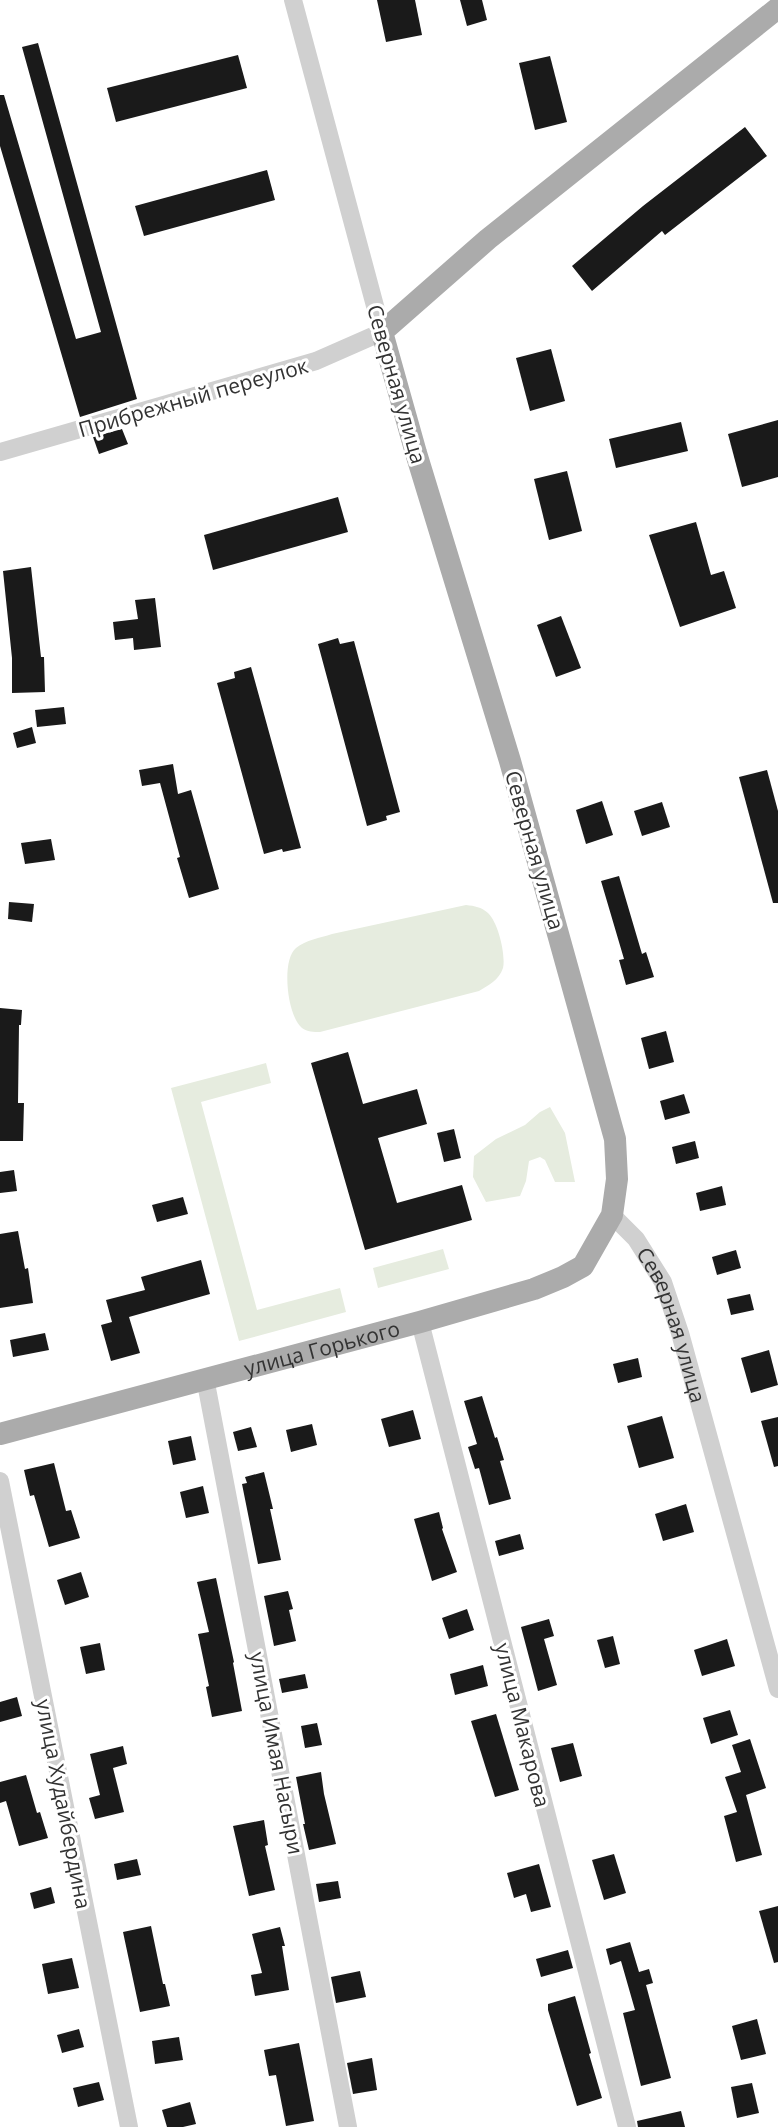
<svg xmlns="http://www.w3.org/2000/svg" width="778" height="2127" font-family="'Open Sans',sans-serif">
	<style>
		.green { fill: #e6ecdf }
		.building { fill: #1a1a1a }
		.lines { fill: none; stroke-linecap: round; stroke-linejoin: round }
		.minor { stroke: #d0d0d0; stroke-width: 18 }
		.major { stroke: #ababab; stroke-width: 22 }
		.labels { text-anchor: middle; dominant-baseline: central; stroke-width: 6; stroke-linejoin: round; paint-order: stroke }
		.street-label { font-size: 21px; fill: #333; stroke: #fff }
	</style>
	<rect width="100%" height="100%" fill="#fff"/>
	<g class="green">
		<path d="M466 905C475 906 481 907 488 913 498 922 506 955 503 968 499 980 489 985 479 991L320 1032C314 1032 307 1032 302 1028 287 1016 281 960 296 948 306 940 320 938 332 934Z"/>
		<path d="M266 1063 271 1083 201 1102 257 1310 340 1288 346 1312 239 1341 171 1088Z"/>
		<path d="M550 1107 565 1133 575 1182H555L545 1160 540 1157 529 1161 526 1181 520 1196 486 1202 473 1177 474 1156 496 1139 525 1125 540 1112Z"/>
		<path d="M443 1249 449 1269 378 1288 373 1268Z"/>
	</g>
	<g class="building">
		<path d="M377 0H415L422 35 386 42Z"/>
		<path d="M460 0H482L487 20 467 26Z"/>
		<path d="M38 43 137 399 80 417 0 146V95H4L76 339 101 332 22 47Z"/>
		<path d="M238 55 247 88 116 122 107 88Z"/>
		<path d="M550 56 567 122 535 130 519 63Z"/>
		<path d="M745 127 767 156 665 235 662 231 592 291 572 266 643 206Z"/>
		<path d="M267 170 275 200 144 236 135 206Z"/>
		<path d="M551 349 565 401 530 411 516 358Z"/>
		<path d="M778 420V477L742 487 728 434Z"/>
		<path d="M681 422 688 451 616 468 609 439Z"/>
		<path d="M122 429 128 444 99 454 93 437Z"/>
		<path d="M567 471 582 531 549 540 534 479Z"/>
		<path d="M338 497 348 532 213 570 204 535Z"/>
		<path d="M696 522 711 575 724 571 736 608 680 627 649 535Z"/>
		<path d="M31 567 41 657H44L45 692 12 693V658L3 571Z"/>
		<path d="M155 598 161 647 134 650 133 638 115 640 113 622 138 619 135 600Z"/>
		<path d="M561 616 581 668 556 677 537 625Z"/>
		<path d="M338 638 340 644 354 641 400 812 386 816 387 820 367 826 318 644Z"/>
		<path d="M251 667 301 848 283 852 282 849 264 854 217 683 235 678 234 672Z"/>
		<path d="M64 707 66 724 37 727 35 710Z"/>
		<path d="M32 727 36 743 17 748 13 733Z"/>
		<path d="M173 764 178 794 191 790 219 889 189 898 177 858 180 857 160 783 142 786 139 770Z"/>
		<path d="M767 770 778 811V903H773L739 777Z"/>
		<path d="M602 801 613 835 586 844 576 810Z"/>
		<path d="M662 802 670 827 642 836 634 811Z"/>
		<path d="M51 839 55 860 25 864 21 843Z"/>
		<path d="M619 876 642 954 646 952 654 977 626 985 619 960 624 959 601 881Z"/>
		<path d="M9 902 34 904 32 922 8 919Z"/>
		<path d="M0 1008 22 1010 21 1025H19L18 1103H24L23 1141H0Z"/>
		<path d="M666 1031 674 1062 649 1069 641 1038Z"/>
		<path d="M348 1052 363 1104 417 1089 427 1124 378 1138 397 1203 462 1185 472 1220 365 1250 311 1063Z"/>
		<path d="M684 1094 690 1113 665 1120 660 1101Z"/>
		<path d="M454 1129 461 1158 444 1162 437 1133Z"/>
		<path d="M695 1141 699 1158 676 1164 672 1147Z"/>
		<path d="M14 1170 17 1191 0 1193V1172Z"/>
		<path d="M722 1186 726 1205 700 1211 696 1193Z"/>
		<path d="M183 1197 188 1214 157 1222 152 1205Z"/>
		<path d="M18 1231 25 1269 28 1268 33 1303 0 1308V1234Z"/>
		<path d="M736 1250 741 1268 717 1275 712 1257Z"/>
		<path d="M201 1260 210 1294 129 1317 140 1353 111 1361 101 1325 112 1322 106 1300 145 1290 141 1277Z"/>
		<path d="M750 1294 754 1310 731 1315 727 1299Z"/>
		<path d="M45 1333 49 1350 13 1357 10 1340Z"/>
		<path d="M769 1350 778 1385 751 1393 741 1358Z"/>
		<path d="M638 1358 642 1377 618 1383 613 1364Z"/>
		<path d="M482 1396 495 1438 497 1437 504 1460 500 1461 511 1499 489 1505 479 1468 475 1469 468 1447 477 1444 464 1401Z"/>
		<path d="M413 1410 421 1439 389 1447 381 1419Z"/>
		<path d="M662 1416 674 1458 639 1468 627 1426Z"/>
		<path d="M778 1417V1466L774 1467 761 1421Z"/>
		<path d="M312 1424 317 1445 291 1452 286 1430Z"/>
		<path d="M251 1427 257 1447 238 1451 233 1432Z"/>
		<path d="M191 1436 196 1460 173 1465 168 1441Z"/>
		<path d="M54 1463 66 1511 71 1510 80 1538 49 1547 34 1495 30 1496 24 1470Z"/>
		<path d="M264 1472 273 1509H270L281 1560 258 1564 242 1484 247 1483 245 1477Z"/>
		<path d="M203 1486 209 1513 186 1518 180 1492Z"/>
		<path d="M686 1504 694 1532 663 1541 655 1514Z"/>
		<path d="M439 1512 443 1528 442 1529 457 1572 432 1581 414 1519Z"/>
		<path d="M520 1534 524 1549 499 1556 495 1541Z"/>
		<path d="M81 1572 89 1597 65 1605 57 1580Z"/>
		<path d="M216 1578 234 1662 233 1663 242 1711 212 1717 206 1687 209 1686 198 1634 209 1632 197 1582Z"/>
		<path d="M288 1591 293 1609 289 1610 296 1641 274 1646 264 1596Z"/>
		<path d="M467 1609 474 1630 449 1639 442 1618Z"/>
		<path d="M549 1619 554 1636 544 1639 557 1685 538 1691 521 1627Z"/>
		<path d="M613 1636 620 1664 605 1668 597 1640Z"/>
		<path d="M727 1639 735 1666 702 1676 694 1650Z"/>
		<path d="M100 1643 105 1670 86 1674 80 1647Z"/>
		<path d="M483 1665 488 1686 455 1695 450 1674Z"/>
		<path d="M305 1674 308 1688 282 1693 279 1679Z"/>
		<path d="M17 1697 22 1716 0 1722V1702Z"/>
		<path d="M730 1710 738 1735 711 1744 703 1718Z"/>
		<path d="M496 1714 519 1790 495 1797 471 1721Z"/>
		<path d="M317 1723 322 1745 305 1748 301 1726Z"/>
		<path d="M750 1739 766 1788 746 1795 762 1855 736 1862 724 1816 737 1812 725 1777 741 1772 732 1745Z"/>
		<path d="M573 1743 582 1776 560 1782 551 1748Z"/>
		<path d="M123 1746 127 1764 113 1768 124 1812 95 1819 89 1798 100 1795 90 1754Z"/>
		<path d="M321 1772 324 1794 336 1844 309 1850 303 1824H305L296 1777Z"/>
		<path d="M26 1775 37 1813 40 1812 48 1838 19 1846 6 1801 0 1803V1782Z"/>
		<path d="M264 1820 268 1845 265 1846 275 1890 249 1896 233 1826Z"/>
		<path d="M614 1854 626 1893 604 1900 592 1860Z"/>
		<path d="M137 1859 141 1875 117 1880 114 1864Z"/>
		<path d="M539 1864 551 1907 531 1912 526 1894 514 1898 507 1873Z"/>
		<path d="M338 1881 341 1898 319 1902 316 1884Z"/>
		<path d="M51 1887 55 1903 34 1909 30 1893Z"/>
		<path d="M778 1906V1962L774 1963 759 1911Z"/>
		<path d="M151 1926 163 1984H165L170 2006 140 2012 123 1932Z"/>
		<path d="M280 1927 285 1946H282L289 1990 255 1996 251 1975 262 1973 252 1934Z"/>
		<path d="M630 1942 639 1972 649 1969 653 1983 646 1985 671 2078 641 2086 623 2013 635 2010 621 1961 610 1965 606 1949Z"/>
		<path d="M568 1950 573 1968 541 1977 536 1959Z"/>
		<path d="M72 1958 79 1988 48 1994 42 1964Z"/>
		<path d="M360 1971 366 1997 336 2003 331 1977Z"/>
		<path d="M575 1996 591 2053 589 2054 602 2098 577 2106 548 2010V2004Z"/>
		<path d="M757 2019 766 2054 741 2060 732 2026Z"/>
		<path d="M79 2029 84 2047 62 2053 57 2035Z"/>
		<path d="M179 2037 183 2060 155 2064 152 2041Z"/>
		<path d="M299 2043 314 2121 286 2126 276 2075 269 2076 264 2050Z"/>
		<path d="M372 2058 377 2090 353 2094 347 2063Z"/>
		<path d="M99 2082 104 2100 78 2107 73 2088Z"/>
		<path d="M752 2083 759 2113 737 2118 731 2087Z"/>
		<path d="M190 2102 196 2124 183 2127H167L162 2110Z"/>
		<path d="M681 2111 685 2127H638L637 2121Z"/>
	</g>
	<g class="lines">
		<g class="minor">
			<path d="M0 452 316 361 382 332 293 0"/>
			<path id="s1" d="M612 1215 636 1239 663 1282 680 1333 778 1689"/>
			<path d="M420 1322 627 2127"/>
			<path d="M205 1378 348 2127"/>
			<path d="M0 1481 129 2127"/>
		</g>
		<path class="major" id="s2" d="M0 1434 420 1322 534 1289 563 1277 583 1266 612 1215 617 1179 615 1139 510 761 416 453 382 332 488 239 778 8"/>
	</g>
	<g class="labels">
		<g class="street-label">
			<text transform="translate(397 384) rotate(74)">Северная улица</text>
			<text transform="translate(193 397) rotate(-16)">Прибрежный переулок</text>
			<text transform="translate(535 850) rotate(74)">Северная улица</text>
			<text stroke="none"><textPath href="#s1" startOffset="128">Северная улица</textPath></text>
			<text stroke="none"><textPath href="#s2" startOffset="333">улица Горького</textPath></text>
			<text transform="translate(523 1725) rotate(76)">улица Макарова</text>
			<text transform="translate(277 1753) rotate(79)">улица Имая Насыри</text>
			<text transform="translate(64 1804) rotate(79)">улица Худайбердина</text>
		</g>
	</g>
</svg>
